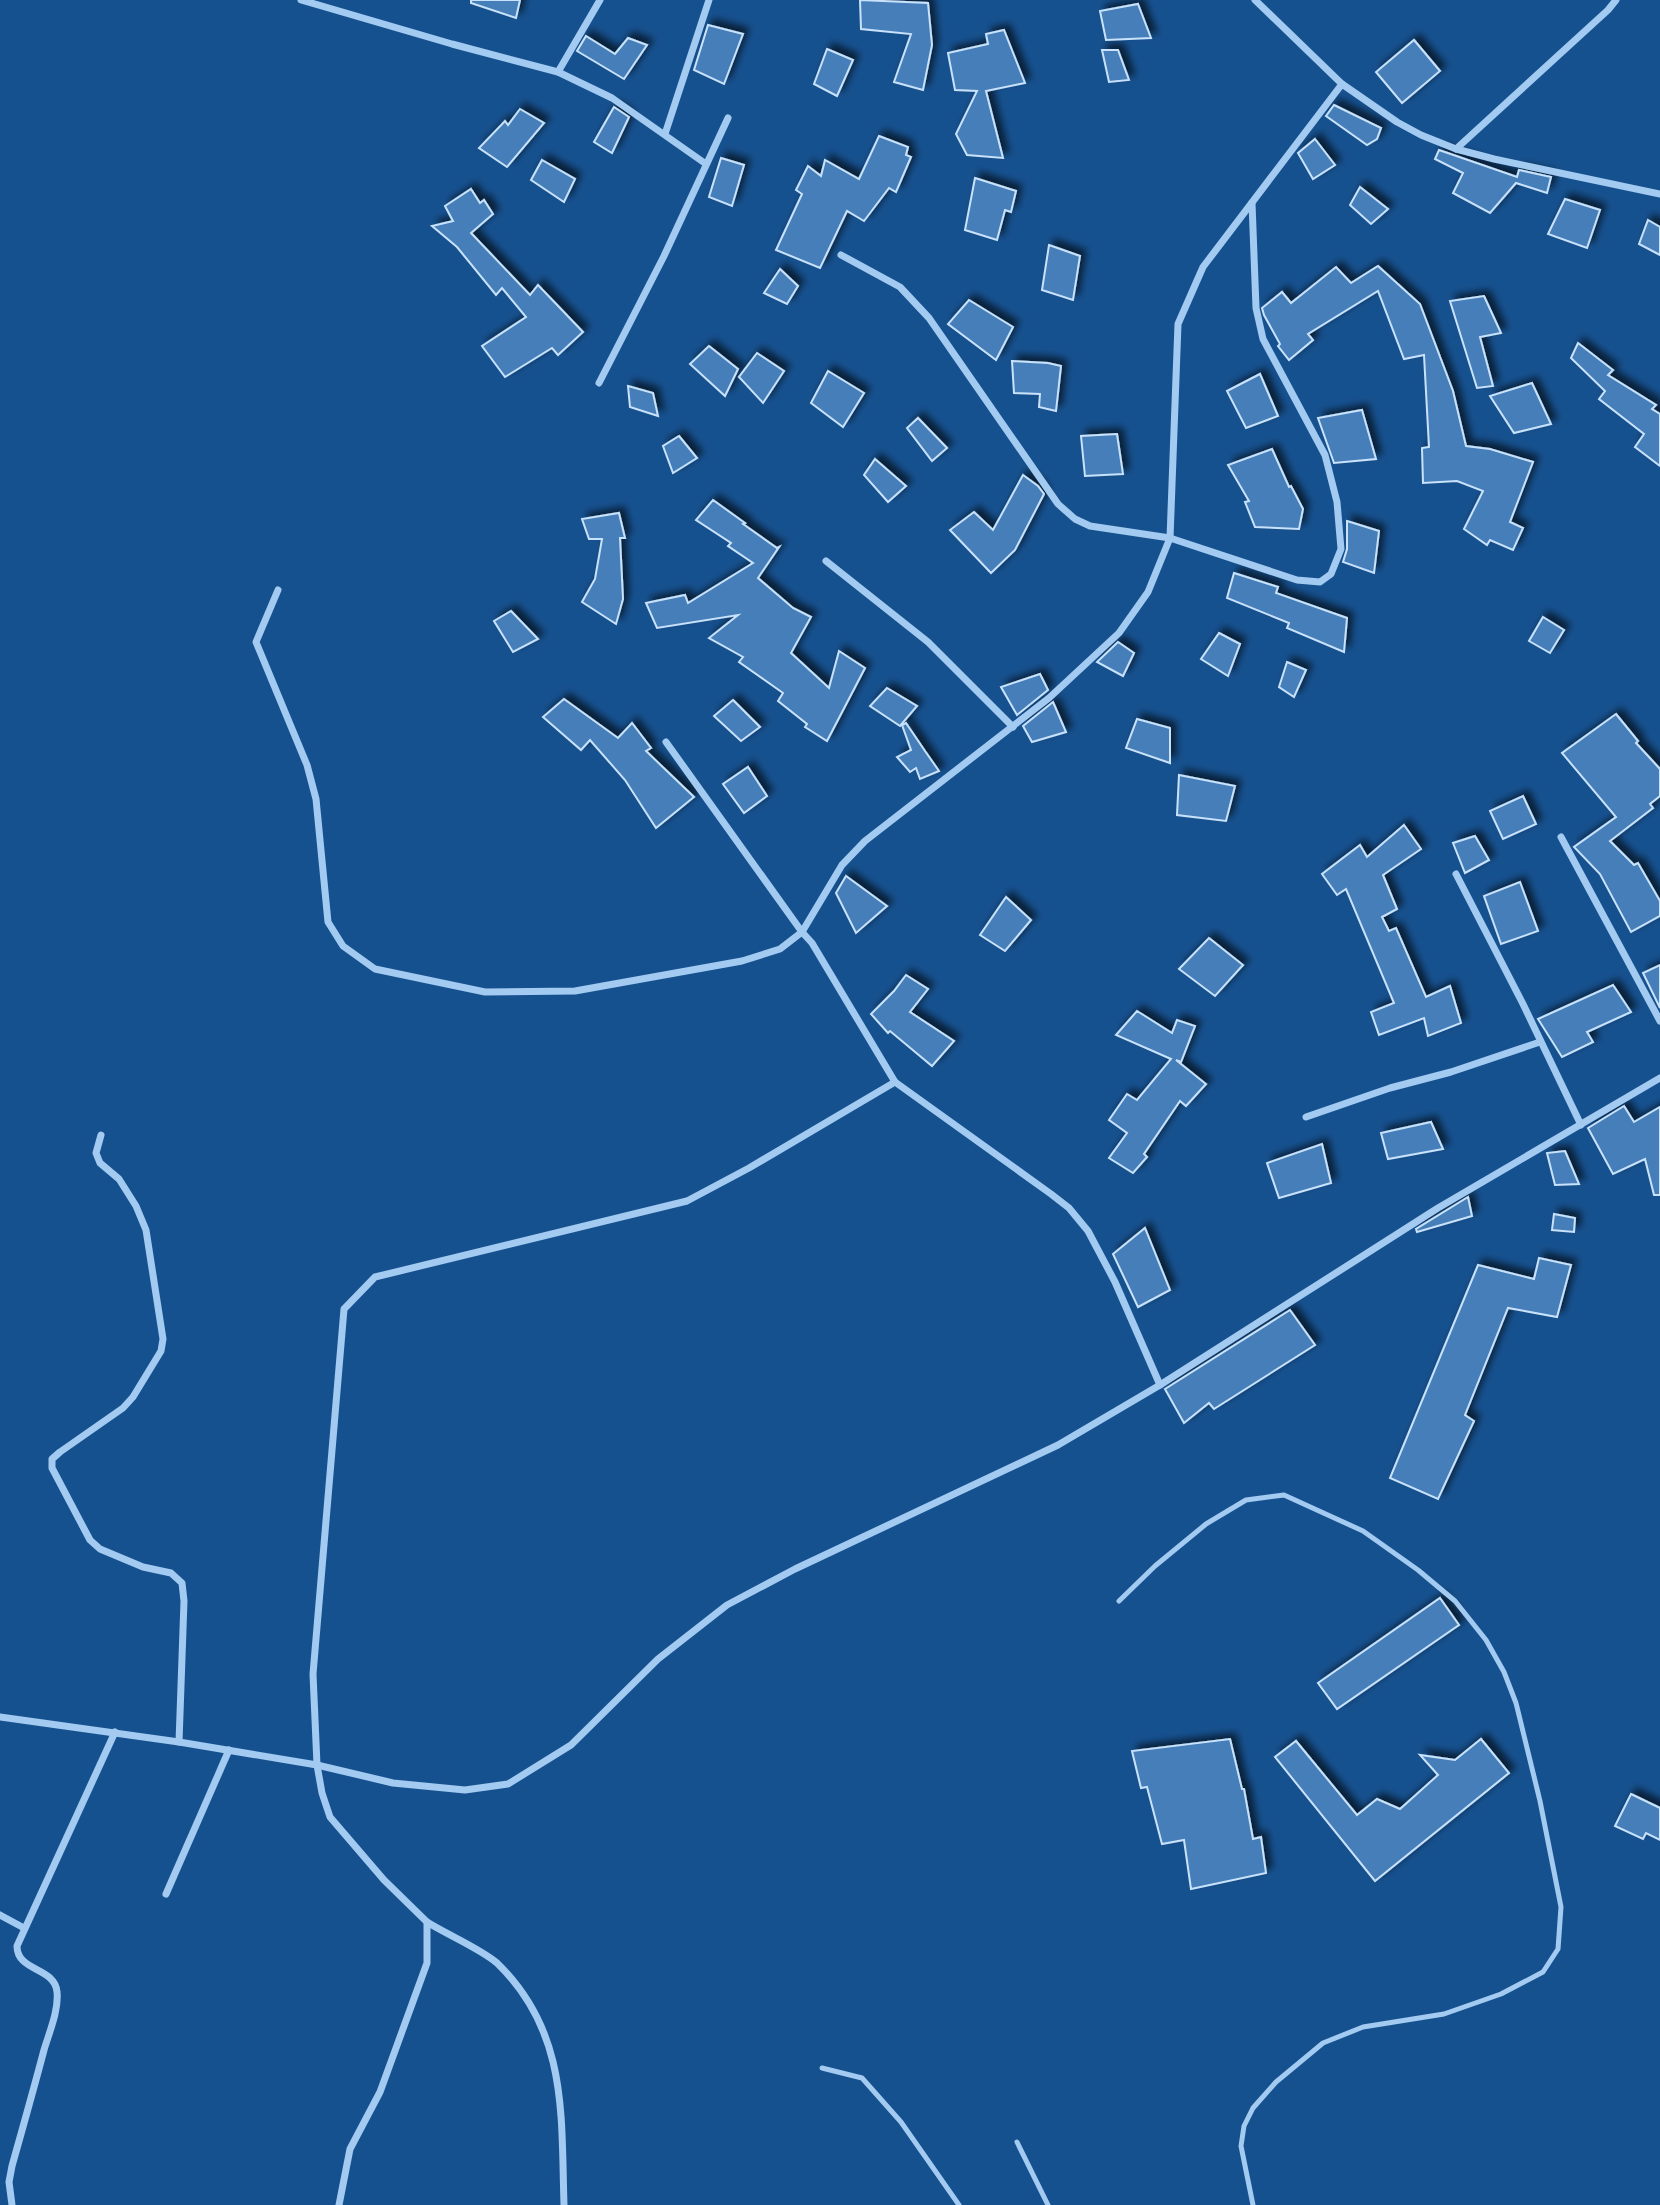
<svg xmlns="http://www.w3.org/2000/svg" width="1660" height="2205" font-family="Poppins,sans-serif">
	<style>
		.building { fill: #447eb9; stroke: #c9e2fb; stroke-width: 2; filter: url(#shadow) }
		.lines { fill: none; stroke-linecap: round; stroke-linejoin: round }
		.service { stroke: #a3caf0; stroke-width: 5 }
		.minor { stroke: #a3caf0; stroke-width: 7 }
	</style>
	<defs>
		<filter id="shadow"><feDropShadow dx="5.5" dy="-5.5" stdDeviation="3.5" flood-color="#0009"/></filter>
	</defs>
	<rect width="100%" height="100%" fill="#16518f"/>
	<g class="building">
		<path d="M471 0H520L516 18 471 3Z"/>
		<path d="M860 0 928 3 932 45 923 90 894 82 911 34 861 29Z"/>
		<path d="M1138 4 1151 38 1106 40 1100 11Z"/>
		<path d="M708 25 743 34 724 84 694 70Z"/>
		<path d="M1004 30 1025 83 986 91 1003 158 967 155 956 134 977 91 955 90 948 53 988 44 986 34Z"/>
		<path d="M586 36 615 54 628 38 647 45 624 79 577 51Z"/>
		<path d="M1414 40 1440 71 1402 103 1376 72Z"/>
		<path d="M827 49 853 60 837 96 814 84Z"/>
		<path d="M1102 50H1118L1129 80 1109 82Z"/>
		<path d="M1334 105 1381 128 1377 139 1367 145 1326 116Z"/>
		<path d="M614 107 629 117 612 153 594 142Z"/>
		<path d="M520 109 544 123 507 167 479 148 505 121 508 125Z"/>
		<path d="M879 136 908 147 906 155 911 157 896 192 889 188 864 221 847 211 820 268 776 250 802 194 796 190 808 166 821 176 825 160 859 179Z"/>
		<path d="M1315 139 1335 165 1313 179 1298 153Z"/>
		<path d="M1439 150 1517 177 1519 170 1551 177 1547 193 1516 183 1490 213 1453 193 1463 173 1435 159Z"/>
		<path d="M721 158 744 165 732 206 709 197Z"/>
		<path d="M542 160 575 179 564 202 531 180Z"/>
		<path d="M975 178 1016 191 1011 212 1005 210 997 240 965 230Z"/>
		<path d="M1360 187 1388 209 1371 224 1350 205Z"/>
		<path d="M471 189 480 203 484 200 493 214 471 233 530 295 538 285 583 332 558 355 552 348 505 377 482 346 526 317 502 288 496 295 457 247 432 226 453 221 445 206Z"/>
		<path d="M1565 199 1600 210 1587 248 1548 234Z"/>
		<path d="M1648 220 1660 227V255L1639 244Z"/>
		<path d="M1049 245 1080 256 1073 300 1042 290Z"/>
		<path d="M1378 266 1420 304 1453 391 1466 446 1490 449 1533 462 1510 522 1523 528 1513 550 1490 540 1487 545 1464 529 1483 491 1457 481 1423 483 1422 448 1429 447 1424 355 1404 359 1378 291 1308 334 1313 340 1289 360 1278 346 1280 344 1264 315 1262 308 1282 292 1291 303 1336 267 1351 283Z"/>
		<path d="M780 269 798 286 787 304 764 293Z"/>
		<path d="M1484 296 1501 333 1480 337 1493 386 1477 388 1450 301Z"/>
		<path d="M969 300 1013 327 996 360 948 324Z"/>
		<path d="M1578 343 1613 370 1608 375 1656 405 1652 409 1660 414V466L1635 447 1644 434 1599 399 1605 391 1571 358Z"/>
		<path d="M709 346 738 369 725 396 690 364Z"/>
		<path d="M757 353 784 371 763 403 739 377Z"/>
		<path d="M1012 361 1048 363 1061 366 1056 411 1039 407 1040 394 1014 393Z"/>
		<path d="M828 371 864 393 843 427 811 403Z"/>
		<path d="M1260 374 1278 416 1246 428 1227 391Z"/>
		<path d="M1532 383 1551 424 1514 433 1490 396Z"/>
		<path d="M628 386 653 393 658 416 630 407Z"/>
		<path d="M1362 410 1376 459 1334 463 1318 418Z"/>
		<path d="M918 418 947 448 932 461 907 428Z"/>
		<path d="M1117 434 1123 474 1085 476 1081 436Z"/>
		<path d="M679 436 697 458 673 473 663 446Z"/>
		<path d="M1272 449 1289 487 1291 486 1303 509 1299 529 1255 527 1245 502 1249 501 1228 465Z"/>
		<path d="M875 459 906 486 888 502 864 475Z"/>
		<path d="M1023 475 1038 486 1044 494 1015 550 991 573 950 530 974 512 993 530Z"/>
		<path d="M713 500 745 523 743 524 777 548 779 547 758 578 793 608 811 617 791 653 829 688 839 651 865 668 827 741 805 727 807 724 778 701 783 693 739 662 743 657 709 638 738 615 657 628 646 603 685 595 688 603 753 563 728 546 731 543 696 520Z"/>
		<path d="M619 513 625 538H620L623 599 616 624 582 602 595 579 602 539H589L582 519Z"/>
		<path d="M1347 521 1379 531 1374 573 1343 562 1347 549Z"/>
		<path d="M1234 573 1278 587 1276 593 1347 618 1344 652 1287 628 1289 623 1227 598Z"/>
		<path d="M511 611 538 639 513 652 494 621Z"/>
		<path d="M1543 617 1564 630 1550 653 1529 641Z"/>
		<path d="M1219 633 1240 644 1228 676 1201 659Z"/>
		<path d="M1118 642 1134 653 1123 676 1097 662Z"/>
		<path d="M1287 662 1306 670 1294 697 1279 687Z"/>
		<path d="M1040 674 1048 690 1017 715 1001 687Z"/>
		<path d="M887 688 917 706 900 726 870 706Z"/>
		<path d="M564 699 618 738 632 723 651 748 646 751 694 797 656 828 625 780 590 740 581 750 543 717Z"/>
		<path d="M733 700 760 727 741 741 714 716Z"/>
		<path d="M1053 702 1066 732 1032 742 1023 726Z"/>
		<path d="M1616 714 1638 741 1636 743 1660 769V796L1650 804 1653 808 1610 841 1634 865 1638 863 1660 901V916L1631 932 1600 874 1574 847 1616 817 1562 753Z"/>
		<path d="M1137 719 1170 728V763L1126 748Z"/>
		<path d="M906 723 925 751 939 771 920 779 916 768 910 772 897 757 911 750 902 725Z"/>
		<path d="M748 767 767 796 744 813 723 784Z"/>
		<path d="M1179 775 1235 786 1226 821 1177 815Z"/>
		<path d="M1523 796 1536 824 1503 839 1490 811Z"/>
		<path d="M1404 825 1421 849 1383 875 1397 909 1382 917 1389 931 1396 928 1426 997 1450 986 1461 1023 1428 1036 1424 1018 1379 1035 1371 1012 1394 1003 1346 889 1337 895 1322 874 1360 845 1367 857Z"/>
		<path d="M1475 836 1489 860 1465 873 1453 843Z"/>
		<path d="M846 876 887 906 856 933 836 893Z"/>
		<path d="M1520 882 1538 931 1501 944 1484 896Z"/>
		<path d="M1006 897 1031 920 1005 951 980 935Z"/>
		<path d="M1209 938 1243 965 1215 996 1179 969Z"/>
		<path d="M1660 965V1008L1643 973Z"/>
		<path d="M906 975 928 989 910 1012 954 1041 932 1066 890 1031 888 1033 871 1014 894 991Z"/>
		<path d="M1613 985 1631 1012 1587 1032 1593 1042 1562 1057 1538 1019Z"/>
		<path d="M1137 1011 1172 1033 1177 1020 1195 1026 1181 1062 1176 1060 1206 1084 1186 1106 1180 1101 1144 1154 1147 1157 1133 1173 1109 1158 1127 1133 1109 1120 1127 1094 1137 1100 1171 1059 1116 1035Z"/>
		<path d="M1624 1106 1634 1122 1660 1107V1195H1654L1645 1159 1613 1174 1588 1128Z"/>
		<path d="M1431 1122 1443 1149 1388 1159 1381 1133Z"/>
		<path d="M1322 1144 1331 1183 1279 1198 1267 1163Z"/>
		<path d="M1565 1151 1579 1184 1555 1185 1547 1153Z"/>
		<path d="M1468 1197 1472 1216 1417 1232 1416 1229Z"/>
		<path d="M1554 1214 1575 1218 1574 1232 1552 1230Z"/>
		<path d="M1145 1228 1170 1290 1138 1307 1113 1254Z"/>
		<path d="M1539 1258 1571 1265 1557 1317 1508 1308 1465 1415 1474 1421 1438 1499 1390 1478 1478 1265 1534 1279Z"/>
		<path d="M1290 1310 1315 1345 1214 1409 1209 1403 1184 1423 1165 1389Z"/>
		<path d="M1440 1598 1459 1625 1337 1709 1318 1683Z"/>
		<path d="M1230 1739 1242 1789H1244L1253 1839 1261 1837 1266 1873 1191 1889 1184 1840 1162 1844 1147 1787 1141 1788 1132 1751Z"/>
		<path d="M1481 1739 1509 1773 1375 1881 1275 1757 1296 1741 1357 1815 1377 1799 1400 1809 1438 1775 1420 1755 1455 1760Z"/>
		<path d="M1631 1794 1660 1808V1840L1646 1833 1643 1839 1615 1826Z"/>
	</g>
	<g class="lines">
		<g class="service">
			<path d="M1119 1601 1155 1566 1206 1524 1246 1500 1284 1495 1363 1531 1418 1570 1455 1601 1486 1640 1504 1672 1516 1703 1540 1801 1561 1907 1558 1949 1543 1972 1501 1994 1444 2014 1363 2027 1323 2043 1276 2082 1253 2108 1244 2126 1241 2146 1253 2205"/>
			<path d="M822 2068 862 2078 901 2122 959 2205"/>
			<path d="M1017 2142 1048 2205"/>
		</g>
		<g class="minor">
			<path d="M301 0 452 44 558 72 612 98 706 164"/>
			<path d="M1255 0 1342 84 1397 122 1421 135 1456 149 1494 159 1660 194"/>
			<path d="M558 72 600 0"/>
			<path d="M665 134 709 0"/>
			<path d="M1456 149 1608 10 1616 0"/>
			<path d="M841 255 900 287 929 318 1058 504 1075 519 1090 526 1170 538 1297 580 1320 582 1331 574 1341 549 1337 502 1325 455 1263 339 1256 308 1252 203"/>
			<path d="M599 383 664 256 728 118"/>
			<path d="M826 561 928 642 1013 727"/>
			<path d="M278 590 256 642 307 765 316 799 328 922 343 946 375 969 485 992 575 991 742 961 780 949 802 932 842 865 865 841 1049 698 1119 633 1148 592 1170 538 1178 324 1203 267 1342 84"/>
			<path d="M666 742 802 932 812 943 895 1082 1051 1194 1069 1208 1088 1231 1115 1282 1160 1385"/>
			<path d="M1561 837 1660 1021"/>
			<path d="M1456 874 1523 1004 1581 1125"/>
			<path d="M1306 1117 1390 1088 1451 1072 1540 1042"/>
			<path d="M101 1135 96 1153 100 1163 119 1179 136 1206 146 1230 163 1339 161 1351 133 1397 123 1408 60 1452 52 1459V1468L90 1540 100 1549 143 1567 171 1573 182 1583 184 1601 179 1742"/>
			<path d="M0 1717 179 1742 317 1765 393 1783 465 1790 508 1784 571 1745 658 1659 727 1605 795 1569 1058 1445 1160 1385 1438 1208 1660 1078"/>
			<path d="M166 1894 229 1750"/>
			<path d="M0 1915 24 1928"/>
			<path d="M427 1922C446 1934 481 1949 497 1963 568 2032 561 2114 564 2205"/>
			<path d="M12 2205 9 2182 12 2166C23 2127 34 2088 44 2050 49 2033 59 2010 57 1992 55 1967 17 1972 17 1946L115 1732"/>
			<path d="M339 2205 350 2149 380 2092 427 1963V1922L384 1880 330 1817 322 1793 317 1765 313 1674 344 1309 375 1277 687 1201 749 1168 895 1082"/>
		</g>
	</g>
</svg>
